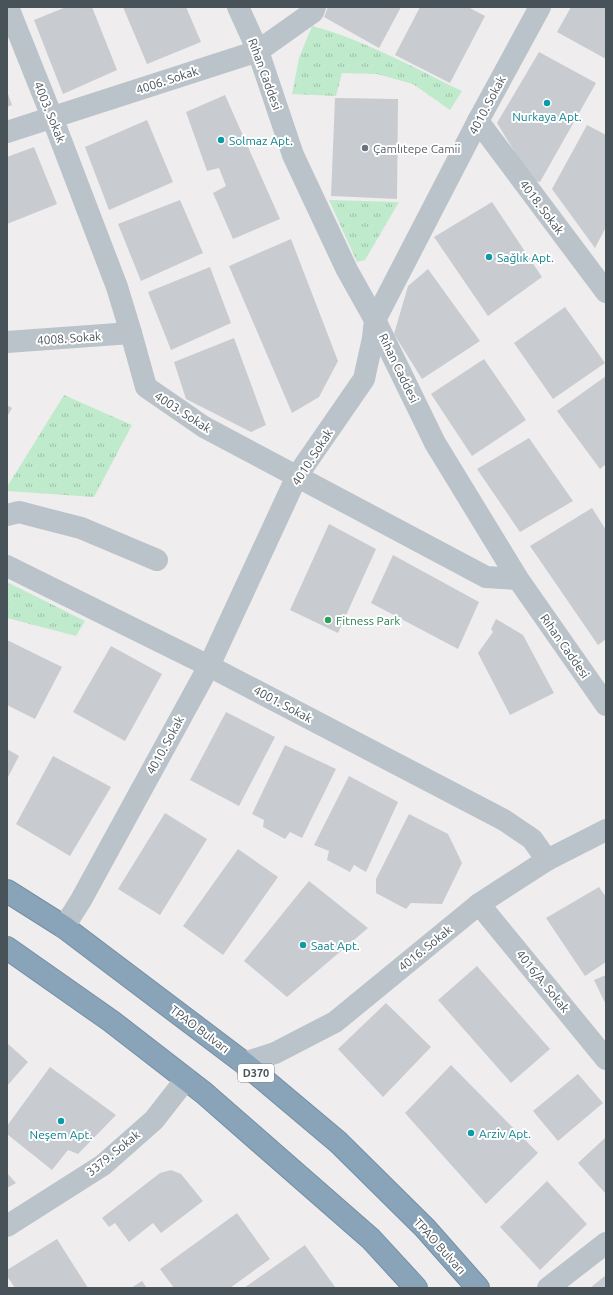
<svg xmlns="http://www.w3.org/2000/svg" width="613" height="1295" font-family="Ubuntu,sans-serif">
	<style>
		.grass { fill: url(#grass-tufts) }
		.building { fill: #c8cbd0 }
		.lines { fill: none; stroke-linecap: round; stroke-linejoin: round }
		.highway-casing { stroke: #748fa4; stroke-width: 24 }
		.minor { stroke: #bac3c9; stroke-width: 22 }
		.highway { stroke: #89a4b9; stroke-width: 22 }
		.culture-dot { fill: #0f9aa8; stroke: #fff; stroke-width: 1.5 }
		.worship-dot { fill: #6b7280; stroke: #fff; stroke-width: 1.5 }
		.leisure-dot { fill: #2e9e5b; stroke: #fff; stroke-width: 1.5 }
		.labels { text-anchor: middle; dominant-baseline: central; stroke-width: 4; stroke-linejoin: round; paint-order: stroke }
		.shield { fill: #fff; stroke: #7e868b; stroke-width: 1 }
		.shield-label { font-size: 11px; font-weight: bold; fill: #475259 }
		.street-label { font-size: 12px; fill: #475259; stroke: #fff }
		.culture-label { font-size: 12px; fill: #0d838f; stroke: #fff; text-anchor: start }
		.worship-label { font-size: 12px; fill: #5b616d; stroke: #fff; text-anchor: start }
		.leisure-label { font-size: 12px; fill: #27864d; stroke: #fff; text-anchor: start }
	</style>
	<defs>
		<pattern id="grass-tufts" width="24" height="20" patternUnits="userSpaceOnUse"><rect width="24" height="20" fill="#bfebcc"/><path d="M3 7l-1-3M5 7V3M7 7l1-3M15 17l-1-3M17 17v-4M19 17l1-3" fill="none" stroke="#9dc1a9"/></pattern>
	</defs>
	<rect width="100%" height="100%" fill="#f0edee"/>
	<g class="grass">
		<path d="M312 26C365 40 414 68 462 91L450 110 413 84 377 74 342 73 336 96 292 94 299 58Z"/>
		<path d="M329 200 399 202 365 260 357 262Z"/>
		<path d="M64 395 132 425 94 497 7 491V487Z"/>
		<path d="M7 582 85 621 76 636 7 618Z"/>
	</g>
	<g class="building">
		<path d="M66 7H92L117 70 63 94 34 20Z"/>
		<path d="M123 7H186L201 42 147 64Z"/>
		<path d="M328 7H401L379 48 324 17Z"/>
		<path d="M420 7H468L485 16 450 83 395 55Z"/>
		<path d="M571 7H606V59L557 32Z"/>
		<path d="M539 52 596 83 540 182 532 180 497 123Z"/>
		<path d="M7 91 12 105 7 107Z"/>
		<path d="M225 95 280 219 233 239 213 193 226 186 219 168 207 171 186 112Z"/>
		<path d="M335 98 398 99 397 199 331 196Z"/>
		<path d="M147 120 173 182 109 210 85 147Z"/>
		<path d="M587 125 606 135V227L595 248 552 189Z"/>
		<path d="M34 147 57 204 7 224V157Z"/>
		<path d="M180 200 203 253 141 281 118 224Z"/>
		<path d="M492 202 542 277 488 316 434 237Z"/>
		<path d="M291 239 338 361 319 397 292 413 229 266Z"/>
		<path d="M210 267 231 323 171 350 148 292Z"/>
		<path d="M428 269 480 341 422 379 394 334 408 286Z"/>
		<path d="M565 307 605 363 553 399 514 343Z"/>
		<path d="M234 338 266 425 251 432 186 399 174 362Z"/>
		<path d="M484 359 526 420 472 456 431 394Z"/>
		<path d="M606 376V464L600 469 557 411Z"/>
		<path d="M7 405 12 408 7 417Z"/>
		<path d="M529 438 573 501 520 532 477 469Z"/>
		<path d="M592 508 606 530V639L598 645 530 546Z"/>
		<path d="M329 524 376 549 338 633 290 610Z"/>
		<path d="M393 555 479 602 458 649 371 603Z"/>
		<path d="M496 619 523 635 554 693 510 715 478 653 493 632 491 629Z"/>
		<path d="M7 640 62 667 35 719 7 705Z"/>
		<path d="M111 646 162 674 125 741 73 712Z"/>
		<path d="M226 712 275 737 239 806 190 780Z"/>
		<path d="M285 745 336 769 302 838 290 832 285 839 263 827 264 820 252 814Z"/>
		<path d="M7 749 19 756 7 779Z"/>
		<path d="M53 756 111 787 70 856 16 824Z"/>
		<path d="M349 776 398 802 366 872 354 865 350 872 327 860 329 851 314 845Z"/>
		<path d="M165 813 207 839 160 915 118 889Z"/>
		<path d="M409 814 448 834 462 863 442 904 411 903 406 909 376 893V879Z"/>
		<path d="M238 849 278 877 223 955 183 926Z"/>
		<path d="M309 881 368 928 287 997 244 961Z"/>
		<path d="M599 887 606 897V962L585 976 546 918Z"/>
		<path d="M477 966 550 1049 511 1083 438 1000Z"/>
		<path d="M606 975V1005L594 980Z"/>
		<path d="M386 1003 431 1047 383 1097 338 1049Z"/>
		<path d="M7 1043 28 1062 7 1086Z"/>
		<path d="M451 1065 538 1153 486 1204 405 1113Z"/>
		<path d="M50 1067 116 1115 78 1154 68 1150 52 1170 7 1134V1126Z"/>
		<path d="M578 1074 603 1103 558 1141 533 1111Z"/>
		<path d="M606 1137V1194L578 1163Z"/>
		<path d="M171 1170 181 1174 203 1201 161 1233 153 1223 129 1242 115 1223 109 1227 102 1218 160 1173Z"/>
		<path d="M7 1173 16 1183 7 1188Z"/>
		<path d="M547 1181 587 1224 540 1270 500 1227Z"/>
		<path d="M237 1213 270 1259 230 1288H174L160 1269Z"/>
		<path d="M57 1239 88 1288H15L7 1276V1270Z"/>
		<path d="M305 1245 335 1287 333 1288H244Z"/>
		<path d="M606 1275V1288H590Z"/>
		<path d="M142 1281 147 1288H131Z"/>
	</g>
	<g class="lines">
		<g class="highway-casing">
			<g id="highway">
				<path d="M7 891 64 927 244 1063 338 1142 425 1228 478 1288"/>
				<path d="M7 948 111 1021 204 1093 371 1239 416 1288"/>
			</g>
		</g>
		<g class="minor">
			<path d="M8 7 52 117 117 287 131 333 146 387 204 427 486 577 518 579"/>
			<path d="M238 7 258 51 293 155 347 270 375 320 435 443 518 579 606 705"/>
			<path d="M478 121 606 292"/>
			<path d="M7 132 258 51 313 12 315 7"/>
			<path d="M7 342 131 333"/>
			<path d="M7 515 19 512 81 528 157 560"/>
			<path d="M7 566 209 666 504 820 532 839 547 860"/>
			<path d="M479 904 606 1059"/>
			<path d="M64 927 81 900 209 666 297 476 364 379 373 338 375 320 478 121 540 7"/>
			<path d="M244 1063 275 1053 335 1022 479 904 547 860 606 830"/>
			<path d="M7 1226 103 1165 154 1120 186 1079"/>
			<path d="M548 1288 606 1243"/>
		</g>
		<use href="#highway" class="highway"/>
	</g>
	<g class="culture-dot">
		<circle cx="547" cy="103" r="4"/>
		<circle cx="221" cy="140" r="4"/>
		<circle cx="489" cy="257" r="4"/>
		<circle cx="303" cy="945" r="4"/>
		<circle cx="61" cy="1121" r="4"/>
		<circle cx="471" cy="1133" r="4"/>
	</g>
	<circle class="worship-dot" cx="365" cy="148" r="4"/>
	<circle class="leisure-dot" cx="328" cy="620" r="4"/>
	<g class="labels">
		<rect class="shield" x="238" y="1064" width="36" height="18" rx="3"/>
		<g class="shield-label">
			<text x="256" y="1073">D370</text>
		</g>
		<g class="street-label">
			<text transform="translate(265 74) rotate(70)">Rıhan Caddesi</text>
			<text transform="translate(167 80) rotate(-18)">4006. Sokak</text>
			<text transform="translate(487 105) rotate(-62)">4010. Sokak</text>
			<text transform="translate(50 112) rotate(68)">4003. Sokak</text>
			<text transform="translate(542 207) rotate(53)">4018. Sokak</text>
			<text transform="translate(69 338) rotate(-4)">4008. Sokak</text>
			<text transform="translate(399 368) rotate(64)">Rıhan Caddesi</text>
			<text transform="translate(183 412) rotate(33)">4003. Sokak</text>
			<text transform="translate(312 457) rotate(-57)">4010. Sokak</text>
			<text transform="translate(565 646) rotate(55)">Rıhan Caddesi</text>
			<text transform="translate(283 704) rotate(28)">4001. Sokak</text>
			<text transform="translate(165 745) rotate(-61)">4010. Sokak</text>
			<text transform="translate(425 948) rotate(-39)">4016. Sokak</text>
			<text transform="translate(543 981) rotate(51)">4016/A. Sokak</text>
			<text transform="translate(200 1029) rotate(37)">TPAO Bulvarı</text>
			<text transform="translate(113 1153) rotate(-39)">3379. Sokak</text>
			<text transform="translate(440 1246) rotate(48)">TPAO Bulvarı</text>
		</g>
		<g class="culture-label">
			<text x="547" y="116" text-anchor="middle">Nurkaya Apt.</text>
			<text x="229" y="140">Solmaz Apt.</text>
			<text x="497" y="257">Sağlık Apt.</text>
			<text x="311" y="945">Saat Apt.</text>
			<text x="479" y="1133">Arziv Apt.</text>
			<text x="61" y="1134" text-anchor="middle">Neşem Apt.</text>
		</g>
		<g class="worship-label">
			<text x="373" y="148">Çamlıtepe Camii</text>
		</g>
		<g class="leisure-label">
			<text x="336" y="620">Fitness Park</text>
		</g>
	</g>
	<rect width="613" height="1295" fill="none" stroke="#475259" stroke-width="16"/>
</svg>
